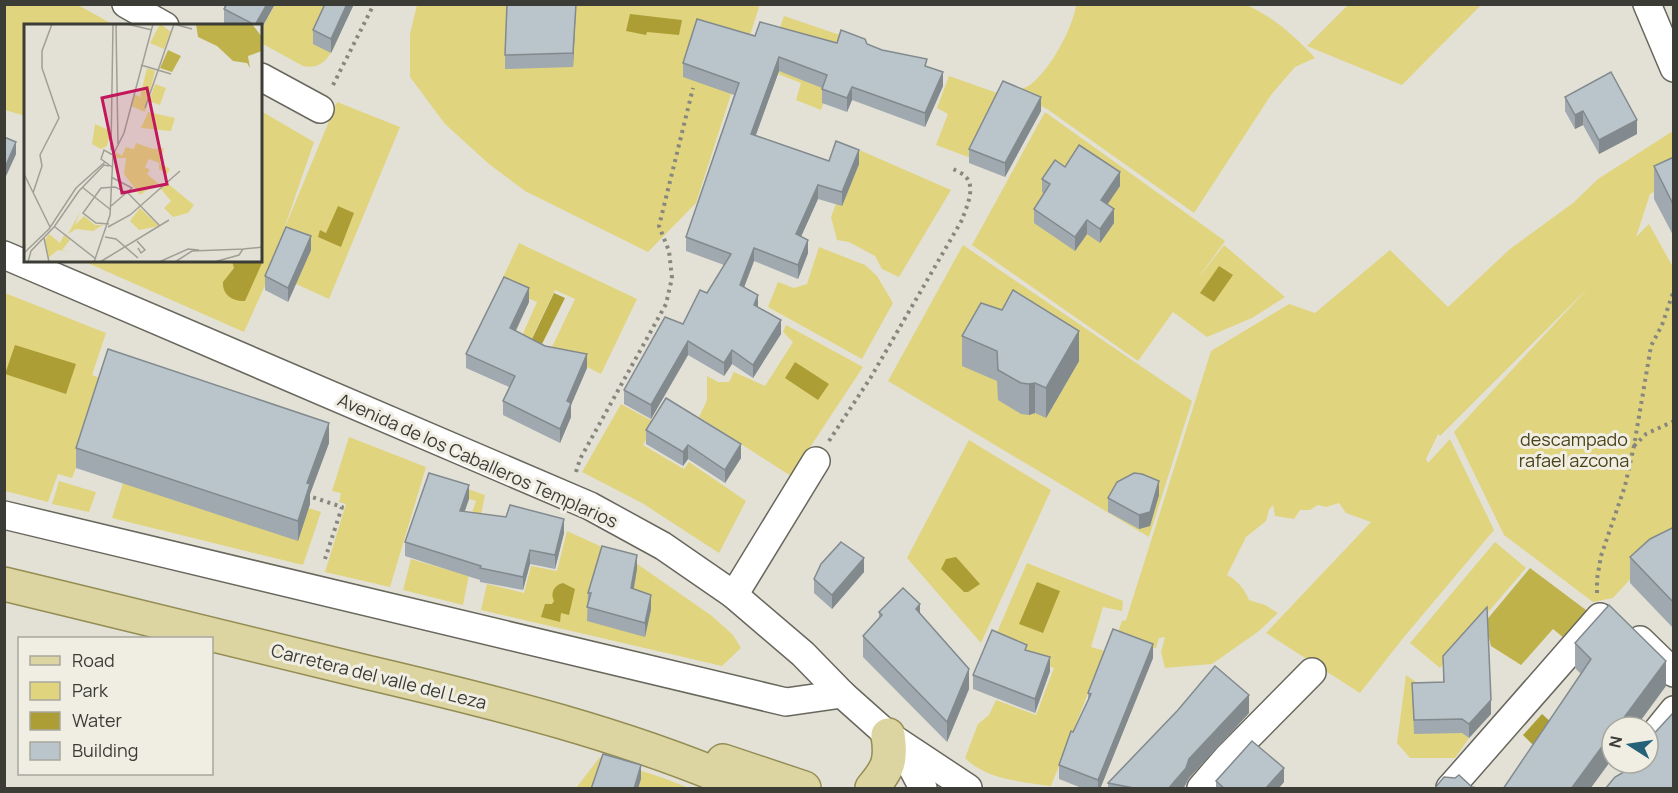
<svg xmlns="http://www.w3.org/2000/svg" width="1678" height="793" font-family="Manrope,sans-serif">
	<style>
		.green { fill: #e0d47f }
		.forest { fill: #c0b24b }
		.water { fill: #ac9e35 }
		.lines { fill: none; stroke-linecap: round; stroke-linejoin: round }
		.minor-casing { stroke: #68675d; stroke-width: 30 }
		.major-casing { stroke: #948d53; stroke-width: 36 }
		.path { stroke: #88877f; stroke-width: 4; stroke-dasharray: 3 4.5; stroke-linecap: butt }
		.minor { stroke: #fff; stroke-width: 27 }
		.major { stroke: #dcd4a1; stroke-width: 33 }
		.wall { fill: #9fa9af }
		.shaded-wall { fill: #828a8e }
		.building { fill: #b9c5cb; stroke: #828a8e; stroke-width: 1.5 }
		.labels { text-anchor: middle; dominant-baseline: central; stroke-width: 6; stroke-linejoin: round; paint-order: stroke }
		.park-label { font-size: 18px; fill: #494218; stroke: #f0eee3 }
		.street-label { font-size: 18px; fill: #3c3c37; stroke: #f0eee3 }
		.inset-road { fill: none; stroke: #a09f96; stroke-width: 1.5 }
		.view { fill: #c2185b; fill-opacity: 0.15; stroke: #c2185b; stroke-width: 3 }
		.inset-edge { fill: none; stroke: #3c3c37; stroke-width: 3 }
	</style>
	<rect width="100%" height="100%" fill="#e3e1d6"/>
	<g class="green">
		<path d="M760 4 696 203 648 252 525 191 489 164 445 124 410 77V34L417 5Z"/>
		<path d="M4 5H78L114 25 26 26 25 116 5 110Z"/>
		<path d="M275 5H332L341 32C333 50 326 71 303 66L261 43V29Z"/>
		<path d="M1076 5H1247C1273 17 1295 36 1315 58L1295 67 1271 95 1194 213 1047 109 1013 92C1018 90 1025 88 1030 85 1050 70 1073 28 1076 5Z"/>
		<path d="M1348 5V4L1481 5 1402 85 1307 46Z"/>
		<path d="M784 16 846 37 821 110 796 100 801 83 778 74 791 44 776 39Z"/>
		<path d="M949 76 1003 95 971 158 936 145 948 114 937 108Z"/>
		<path d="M337 102 400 127 329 299 296 284 282 248 244 332 83 261H261V111L314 142 283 232Z"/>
		<path d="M1045 112 1225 241 1196 281 1224 245 1285 297 1252 318 1207 337 1173 312 1138 361 972 245Z"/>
		<path d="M1673 131V183L1650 194 1636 237 1649 224 1673 267V551L1644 564 1613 598 1593 602 1504 535 1454 432 1589 287 1440 436 1438 434 1426 459 1428 463 1450 439 1494 530 1404 637 1360 693 1266 633 1371 522 1346 513 1339 503 1326 507 1318 505 1310 510H1300L1294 519 1275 516 1273 505 1269 510 1266 521 1246 537 1227 575C1238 581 1244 588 1249 600L1265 605 1278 613 1259 631 1212 664 1165 668 1161 652 1165 637 1159 638 1156 648 1132 650 1114 643 1122 621 1126 620 1211 351 1289 304 1315 313 1390 250 1448 307 1510 249 1573 203 1598 179Z"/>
		<path d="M857 149 951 190 899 277 882 269 875 256 849 242 837 240 831 217Z"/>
		<path d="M519 243 637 299 601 374 551 349 575 299 555 290 530 342 521 338 537 302 499 286Z"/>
		<path d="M963 245 1192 401 1149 537 888 381Z"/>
		<path d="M819 247 865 265 877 276 893 303 862 359 768 307 778 282 794 288 807 284Z"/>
		<path d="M5 293 106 333 92 375 105 380 76 468 72 478 58 474 48 502 5 491Z"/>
		<path d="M786 325 863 367 791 476 699 417 707 400V376L718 382H729L734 372 765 386 793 342 783 332Z"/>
		<path d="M621 404 656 423 643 445 684 469 689 462 746 501 719 553 642 503 582 472Z"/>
		<path d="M349 437 426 467 390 587 325 572 346 504 339 502 341 493 332 491Z"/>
		<path d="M969 440 1051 490 981 643 907 558Z"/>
		<path d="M184 468 321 512 303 565 112 518 123 483Z"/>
		<path d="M434 477 485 495 463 605 403 590 411 559 452 571 476 501 431 486Z"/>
		<path d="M59 481 96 492 89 512 52 504Z"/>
		<path d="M567 531 633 561 712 616 733 635 741 648 722 666 481 610 487 584 524 593 531 566 557 571Z"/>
		<path d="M1495 542 1526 568 1440 668 1410 643Z"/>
		<path d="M1027 563 1123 601 1122 611 1103 607 1091 647 1105 651 1051 786C1023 782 987 780 965 758L978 724 989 715 996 700 1036 715 1054 668 992 644Z"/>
		<path d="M1406 675 1437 696 1462 733 1469 738 1455 758H1410L1397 743Z"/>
		<path d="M600 757 666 779 689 788H576Z"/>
	</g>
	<path class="forest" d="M1530 568 1594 616 1570 643 1553 629 1521 665 1491 646 1485 622Z"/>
	<g class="water">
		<path d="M630 14 682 20 679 35 647 32 646 35 626 31Z"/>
		<path d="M338 206 354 213 341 247 318 237 320 230 326 233Z"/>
		<path d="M232 261H260L262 263 245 301C233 302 222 295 223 282L234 268Z"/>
		<path d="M1219 266 1233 275 1214 302 1200 293Z"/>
		<path d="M554 293 565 298 541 346 531 341Z"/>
		<path d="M15 345 76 364 66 394 5 374Z"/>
		<path d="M795 362 829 384 818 400 785 378Z"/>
		<path d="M956 557 980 584 968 592H964L941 569 946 559Z"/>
		<path d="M1037 582 1060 591 1043 633 1019 624Z"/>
		<path d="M563 583 575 589 569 615 561 613 560 622 541 617 545 604H552L554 601C550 593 554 585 563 583Z"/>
		<path d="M1542 714 1552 723 1533 745 1523 735Z"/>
	</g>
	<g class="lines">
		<g class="minor-casing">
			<g id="minor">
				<path d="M126 4 165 26"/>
				<path d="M1647 4 1674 68"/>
				<path d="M261 77 320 109"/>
				<path d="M4 255 590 506 663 546 734 595 803 654 842 694 888 735 968 788"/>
				<path d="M4 515 786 702 842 694"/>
				<path d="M734 595 816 461"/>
				<path d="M1640 640 1674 673"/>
				<path d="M1648 742 1674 710"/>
				<path d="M901 746 923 788"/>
				<path d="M1201 788 1227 758 1312 672"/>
				<path d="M1450 788 1600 617"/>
			</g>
		</g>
		<g class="major-casing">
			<g id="major">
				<path d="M4 584C125 613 246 643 366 672 494 702 628 735 748 788"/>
				<path d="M723 761 804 788"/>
				<path d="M872 788C888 769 892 761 888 735"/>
			</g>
		</g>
		<g class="path">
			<path d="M333 85 374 4"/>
			<path d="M829 441 871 377 962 220C966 208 976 188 966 177 964 174 957 171 953 169"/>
			<path d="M1634 446 1646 434 1674 421"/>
			<path d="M576 472 580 459 666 304 672 278 669 251 659 226 693 88"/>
			<path d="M306 495 342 507 325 559"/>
			<path d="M1597 593V579L1601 556 1625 486 1634 446 1651 346 1662 325 1674 290"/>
		</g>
		<use href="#minor" class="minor"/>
		<use href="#major" class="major"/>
	</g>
	<g class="wall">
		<path d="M225 4H275L261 29V26H228L224 23V9Z"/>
		<path d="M325 4H354L331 53 313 44V30Z"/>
		<path d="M576 4 573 67 505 69V55Z"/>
		<path d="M755 36 837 43 867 44 927 67 943 86 925 127 852 100 847 112 822 103V88L779 71 756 135 829 161 859 164 842 206 818 199 801 236 808 253 798 279 754 261 744 287 758 308 781 334 753 378 732 364 724 376 688 355 651 419 624 404V390L683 324 707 293 724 265 686 251V237L734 95 683 77V63Z"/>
		<path d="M1565 97 1637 134 1599 154 1583 125 1575 129 1565 111Z"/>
		<path d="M1041 111 1005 177 969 163V149Z"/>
		<path d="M4 137 16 154 6 176H4Z"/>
		<path d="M1674 157V237L1654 199V166Z"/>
		<path d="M1065 167 1120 186 1107 204 1114 223 1100 243 1087 234 1075 251 1034 223V209L1044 194 1042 192V179Z"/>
		<path d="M311 250 288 302 265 290V276Z"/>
		<path d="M529 302 516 331 587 368 571 405V417L560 443 503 415V401L509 387 466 368V354Z"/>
		<path d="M962 336 1079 361 1046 418 1035 413 1029 415 1021 414 998 400 997 381 962 366Z"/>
		<path d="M646 430 741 458 725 483 688 459 683 466 646 444Z"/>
		<path d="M329 443 310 494V504L298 541 76 468V448Z"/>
		<path d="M1159 495 1150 526 1139 529 1108 512V498Z"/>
		<path d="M469 499 464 512 564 533 555 569 530 564 523 590 480 582V580L405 556V542Z"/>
		<path d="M1674 529V629L1630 583V557Z"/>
		<path d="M637 569 634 589 651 609 645 637 587 621 588 593Z"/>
		<path d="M864 572 832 609 814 593V579Z"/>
		<path d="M879 612 920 615 969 689 947 742 863 657V636L879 619Z"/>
		<path d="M1575 643 1666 686 1612 727V759L1590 789H1503L1581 674 1575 668Z"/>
		<path d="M1027 651 1050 671 1035 713 973 689V675Z"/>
		<path d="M1443 656 1491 714 1469 738 1462 733 1414 734 1412 683 1443 682Z"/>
		<path d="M1153 658 1100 789H1084L1059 779V765L1088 700V693Z"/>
		<path d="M1249 713 1189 778 1183 789H1108V783Z"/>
		<path d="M1216 781 1284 782 1278 789H1216Z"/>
	</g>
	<g class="shaded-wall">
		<path d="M267 4H275L261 29V26H255Z"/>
		<path d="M347 4H354L331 53V39Z"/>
		<path d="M576 4 573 67V53Z"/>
		<path d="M779 57V71L751 148V134Z"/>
		<path d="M943 72V86L925 127V113Z"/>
		<path d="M852 87V100L847 112V98Z"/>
		<path d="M1041 97V111L1005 177V163Z"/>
		<path d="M1583 111V125L1575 129V115Z"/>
		<path d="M1637 120V134L1599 154V140Z"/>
		<path d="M16 142V154L6 176V165Z"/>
		<path d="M859 150V164L842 206V192Z"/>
		<path d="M1120 172V186L1101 214V200Z"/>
		<path d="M818 185V199L796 248V234Z"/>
		<path d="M1114 209V223L1100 243V229Z"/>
		<path d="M1087 220V234L1075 251V237Z"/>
		<path d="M311 236V250L288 302V288Z"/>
		<path d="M808 240V253L798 279V265Z"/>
		<path d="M754 248V261L740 298V285Z"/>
		<path d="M529 288V302L510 342V328Z"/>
		<path d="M758 295V309L754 305Z"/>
		<path d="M781 320V334L753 378V365Z"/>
		<path d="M1079 331V361L1046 418V388Z"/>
		<path d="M688 341V355L651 419V405Z"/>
		<path d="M732 350V364L724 376V363Z"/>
		<path d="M587 354V368L571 405V417L560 443V429L567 401Z"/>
		<path d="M1035 383V413L1029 415V384Z"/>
		<path d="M329 423V443L310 494V504L298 541V521L307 483Z"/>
		<path d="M741 444V458L725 483V470Z"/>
		<path d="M688 445V459L683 466V452Z"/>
		<path d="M1159 481V495L1150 526 1139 529V515Z"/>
		<path d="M469 485V499L460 525V511Z"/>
		<path d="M564 519V533L555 569V555Z"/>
		<path d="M530 550V564L523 590V577Z"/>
		<path d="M637 555V569L631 602V588Z"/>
		<path d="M864 558V572L832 609V595Z"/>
		<path d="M651 595V609L645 637V623Z"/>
		<path d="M920 604V624L916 609Z"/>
		<path d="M1153 644V658L1100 789H1098V780Z"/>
		<path d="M1050 657V671L1035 713V699Z"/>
		<path d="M1666 661V686L1636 727H1617Z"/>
		<path d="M969 669V689L947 742V722Z"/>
		<path d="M1249 695V713L1189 778 1183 789H1168L1189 759Z"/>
		<path d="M1491 700V714L1469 738V724Z"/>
		<path d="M1612 733V759L1590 789H1571Z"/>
		<path d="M641 765V779L638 789H634Z"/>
		<path d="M1284 768V782L1278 789H1265Z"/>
	</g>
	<g class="building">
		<path d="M227 4H267L255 25 224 9Z"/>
		<path d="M325 4H347L331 39 313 30Z"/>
		<path d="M507 4H576L573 53 505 55Z"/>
		<path d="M697 19 755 36 760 22 837 43 841 30 865 39 867 44 882 50 927 59 925 66 943 72 925 113 852 87 847 98 822 89 827 75 779 57 751 134 829 161 836 141 859 150 842 192 818 185 796 234 808 240 798 265 754 248 740 285 758 295 754 305 781 320 753 365 732 350 724 363 688 341 651 405 624 390 665 317 683 324 700 290 707 293 731 254 686 237 739 83 683 63Z"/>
		<path d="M1611 72 1637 120 1599 140 1583 111 1575 115 1565 97Z"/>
		<path d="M1003 81 1041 97 1005 163 969 149Z"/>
		<path d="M4 137 16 142 6 165 4 164Z"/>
		<path d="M1079 145 1120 172 1101 200 1114 209 1100 229 1087 220 1075 237 1034 209 1050 184 1042 179 1055 160 1065 167Z"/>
		<path d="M1674 157V204H1673L1654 166Z"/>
		<path d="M286 227 311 236 288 288 265 276Z"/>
		<path d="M504 277 529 288 510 328 545 346 587 354 567 401 571 403 560 429 503 401 515 376 466 354Z"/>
		<path d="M1013 290 1079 331 1046 388 1035 383 1029 384 1021 383 998 370 997 351 962 336 981 303 1002 310Z"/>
		<path d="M108 349 329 423 307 483 310 484 298 521 76 448Z"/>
		<path d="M666 398 741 444 725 470 688 445 683 452 646 430Z"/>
		<path d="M429 473 469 485 460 511 506 517 510 505 564 519 555 555 530 550 523 577 480 568 481 566 405 542Z"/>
		<path d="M1134 473 1142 474 1159 481 1150 512 1139 515 1108 498 1117 482Z"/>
		<path d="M1672 528 1674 529V603L1630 557 1650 539Z"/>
		<path d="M841 542 864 558 832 595 814 579 821 564Z"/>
		<path d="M602 546 637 555 631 588 651 595 645 623 587 607 591 593H588Z"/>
		<path d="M903 588 920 604 916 609 969 669 947 722 863 636 882 615 879 612Z"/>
		<path d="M1609 605 1666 661 1617 727H1612V733L1571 789H1503L1591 659 1575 643Z"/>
		<path d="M1487 607 1491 700 1469 724 1462 719 1414 720 1412 683 1444 682 1443 656Z"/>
		<path d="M1113 629 1153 644 1098 780 1059 765 1071 731 1073 732 1091 694 1088 693Z"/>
		<path d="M992 630 1027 645 1025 650 1050 657 1035 699 973 675Z"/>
		<path d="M1215 666 1249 695 1189 759 1186 768 1168 789H1139L1108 783 1178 710Z"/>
		<path d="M1674 712V789H1605L1615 777 1624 772 1631 763H1648V740Z"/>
		<path d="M1252 741 1284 768 1265 789H1225L1216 781Z"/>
		<path d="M603 754 641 765 634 789H591Z"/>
		<path d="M1459 775 1472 787 1482 789H1434L1444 777 1455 778Z"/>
	</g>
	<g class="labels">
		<g class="park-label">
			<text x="1574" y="439">descampado<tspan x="1574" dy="21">rafael azcona</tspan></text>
		</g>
		<g class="street-label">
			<text transform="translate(478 460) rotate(24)">Avenida de los Caballeros Templarios</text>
			<text transform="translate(379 676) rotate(14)">Carretera del valle del Leza</text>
		</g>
	</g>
	<g transform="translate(24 24)">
		<rect width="238" height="238" fill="#e3e1d6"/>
		<path d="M136 0H149L138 1 147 8 140 25 126 19ZM123 44 131 47 121 88 107 82 110 70 116 73ZM131 60 142 64 136 81 125 77ZM124 88 151 94 147 107 117 104ZM71 100 87 107 83 122 77 125 68 120ZM112 119 129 125 140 124 136 139 146 145 143 150 135 145V139L125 135 121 143 126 146 123 150 136 161 131 160 116 171 100 150 102 134H91L92 128 98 132 102 123 110 125ZM143 159 170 181 164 189 149 193 140 184 147 177 136 164ZM116 184 135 202 115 206 106 197ZM56 188 51 201 60 192 71 201H79L69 207 52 205 44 210ZM25 210 36 219 40 211 46 216 38 226 47 228 34 226 24 234 21 216Z" fill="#e0d47f"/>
		<path d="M172 0H228L238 13V27L224 32 226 44 223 39 209 37 193 22 174 13ZM144 26 157 32 148 48 136 44Z" fill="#c0b24b"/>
		<path class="inset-road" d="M92 0 94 120M103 0 128 6M150 0 168 5M117 41 147 50M121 84 150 0M87 126 89 0M89 131 100 109 129 0M0 150 26 203M58 163 87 186M9 169 18 142 16 131 35 94 18 44V27L28 0M87 182 108 164 87 153M85 200 72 199 59 189 77 164 91 163 104 169 136 202M31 203 72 235M84 203 106 191 156 147M81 213 92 215 114 234M20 214 25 238M113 217 121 226 117 229 114 224M219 225 239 223M0 229 25 205 52 164 81 138M4 238 7 227 30 203 55 167 80 141 85 142M70 238 86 191 89 131 80 126 77 135 88 143M76 238 145 196M135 238 164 225 175 226M151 238 168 227 219 225 215 231 190 238"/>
		<path class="view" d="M123 64 143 160 98 169 78 74Z"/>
		<rect width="238" height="238" class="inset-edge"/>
	</g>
	<rect width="1678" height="793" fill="none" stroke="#3c3c37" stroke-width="12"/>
	<rect x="18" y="637" width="195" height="138" fill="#f0eee3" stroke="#a8a79e" stroke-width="1.5"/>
	<rect x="30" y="656" width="30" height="9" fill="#dcd4a1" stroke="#a8a79e" stroke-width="1.5"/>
	<text x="72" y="667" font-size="18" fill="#3c3c37">Road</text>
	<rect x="30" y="682" width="30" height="18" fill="#e0d47f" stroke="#a8a79e" stroke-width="1.5"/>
	<text x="72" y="697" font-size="18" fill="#3c3c37">Park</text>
	<rect x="30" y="712" width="30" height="18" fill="#ac9e35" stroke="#a8a79e" stroke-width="1.5"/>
	<text x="72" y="727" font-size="18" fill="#3c3c37">Water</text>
	<rect x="30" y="742" width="30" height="18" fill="#b9c5cb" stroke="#a8a79e" stroke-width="1.5"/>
	<text x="72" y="757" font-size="18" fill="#3c3c37">Building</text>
	<g transform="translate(1630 745) rotate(282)"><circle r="28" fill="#f0eee3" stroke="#a8a79e" stroke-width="1.5"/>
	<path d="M0-4.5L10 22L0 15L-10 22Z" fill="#26617a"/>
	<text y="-9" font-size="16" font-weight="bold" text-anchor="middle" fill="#3c3c37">N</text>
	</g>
</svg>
